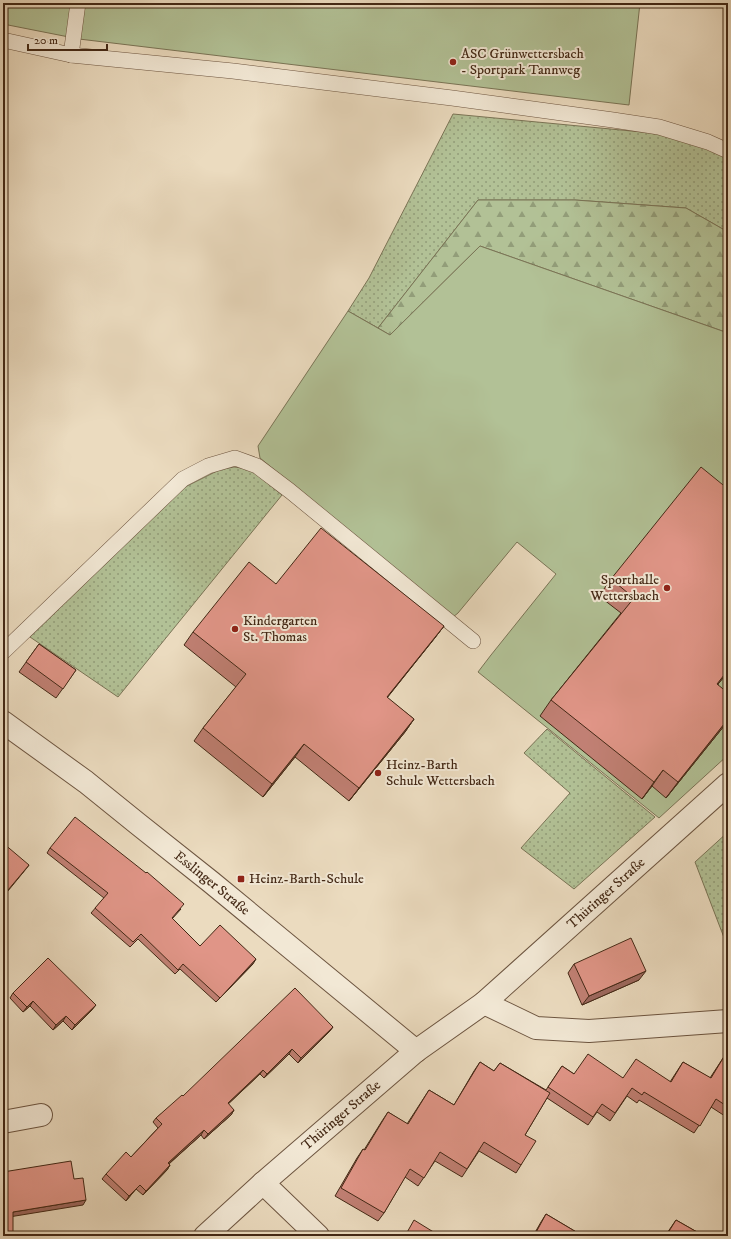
<svg xmlns="http://www.w3.org/2000/svg" width="731" height="1239" font-family="'IM FELL DW Pica',serif">
	<style>
		.grass { fill: url(#grass-dots); stroke: #7a7456 }
		.forest { fill: url(#forest-firs); stroke: #7a7456 }
		.garden { fill: #b2c196; stroke: #7a7456 }
		.lines { fill: none; stroke-linecap: round; stroke-linejoin: round }
		.service-casing { stroke: #6d5540; stroke-width: 16 }
		.minor-casing { stroke: #6d5540; stroke-width: 24 }
		.service { stroke: #f2e8d5; stroke-width: 15 }
		.minor { stroke: #f2e8d5; stroke-width: 22 }
		.wall { fill: #c18074; stroke: #432815 }
		.shaded-wall { fill: #9d685e; stroke: #432815 }
		.building { fill: #e09587; stroke: #432815 }
		.poi-dot { fill: #8f2418; stroke: #f2e8d5; stroke-width: 1.5 }
		.labels { text-anchor: middle; dominant-baseline: central; stroke-width: 4; stroke-linejoin: round; paint-order: stroke }
		.poi-label { font-size: 14px; fill: #432815; stroke: #f2e8d5; text-anchor: start }
		.street-label { font-size: 14px; fill: #432815; stroke: #f2e8d5 }
	</style>
	<defs>
		<pattern id="grass-dots" width="8" height="8" patternUnits="userSpaceOnUse"><rect width="8" height="8" fill="#b2c196"/><path d="M2 2h.1M6 6h.1" fill="none" stroke="#929d79" stroke-width="1.8" stroke-linecap="round"/></pattern>
		<pattern id="forest-firs" width="22" height="20" patternUnits="userSpaceOnUse"><rect width="22" height="20" fill="#b2c196"/><path d="M5 1l3.5 6h-7zM16 11l3.5 6h-7z" fill="#929d79"/></pattern>
	</defs>
	<rect width="100%" height="100%" fill="#ebdbbf"/>
	<filter id="stains"><feTurbulence type="fractalNoise" baseFrequency=".005" numOctaves="4"/><feColorMatrix values="0 0 0 0 .2 0 0 0 0 .09 0 0 0 0 .02 0 0 0 .5 -.17"/></filter>
	<radialGradient id="worn" r=".72"><stop offset=".6" stop-color="#630" stop-opacity="0"/><stop offset="1" stop-color="#630" stop-opacity=".3"/></radialGradient>
	<g class="grass">
		<path d="M453 114 663 134 728 155V232L686 208 575 200H478L378 328 348 311 369 278Z"/>
		<path d="M234 467 250 469 282 495 118 697 30 637 185 487 219 470Z"/>
		<path d="M547 729 655 817 574 889 521 848 570 793 524 753Z"/>
		<path d="M728 832V948L695 862Z"/>
	</g>
	<path class="forest" d="M478 200H575L686 208 728 232V333L480 246 390 335 378 328Z"/>
	<g class="garden">
		<path d="M3 3H640L629 105 79 39 3 24Z"/>
		<path d="M480 246 728 333V755L659 818 478 672 491 655 556 574 517 542 458 613 453 617 260 458 258 446 348 311 390 335Z"/>
	</g>
	<g class="lines">
		<g class="service-casing">
			<g id="service">
				<path d="M3 40 71 55 233 71 452 98 613 120 659 127 708 142 728 151"/>
				<path d="M71 55 78 3"/>
				<path d="M3 652 183 479 208 466 235 458 257 466 290 491 473 641"/>
			</g>
		</g>
		<g class="minor-casing">
			<g id="minor">
				<path id="s1" d="M3 722 86 782 138 824 211 882 416 1051"/>
				<path d="M484 1003 536 1028 589 1031 728 1021"/>
				<path d="M3 1122 41 1115"/>
				<path d="M263 1183 318 1236"/>
				<path id="s2" d="M205 1236 263 1183 416 1051 484 1003 728 784"/>
			</g>
		</g>
		<use href="#service" class="service"/>
		<use href="#minor" class="minor"/>
	</g>
	<g class="wall">
		<path d="M728 489V672L718 684 728 721 666 798 652 786 642 799 540 716 551 700 621 613 599 596 611 579Z"/>
		<path d="M276 584 444 626 434 639 387 698 414 719 405 732 349 801 295 757 263 797 194 741 203 728 236 687 184 645 193 632Z"/>
		<path d="M39 644 76 670 56 698 19 672Z"/>
		<path d="M50 848 181 909 172 919 200 946 253 964 216 1002 180 969 175 974 138 939 130 947 91 913 104 898 47 853Z"/>
		<path d="M574 964 639 980 582 1005 568 973Z"/>
		<path d="M13 993 92 1010 72 1030 63 1021 53 1030 30 1006 23 1012 10 998Z"/>
		<path d="M333 1027 329 1032 298 1063 289 1054 264 1078 260 1074 228 1104 234 1110 231 1115 204 1139 201 1135 169 1164 170 1165 167 1170 143 1195 136 1189 126 1201 102 1179 106 1174 131 1157 158 1128 153 1122 156 1118 183 1096Z"/>
		<path d="M725 1055 728 1058V1118L711 1107 694 1133 639 1100 637 1103 627 1096 610 1121 597 1112 588 1125 547 1098 525 1135 521 1165 516 1173 479 1151 462 1177 435 1161 418 1186 405 1177 384 1213 378 1221 335 1196 357 1158 363 1149 364 1150 382 1121 388 1112 407 1124 429 1090 454 1105 474 1071 480 1062 494 1071 500 1063 546 1090 562 1066 574 1074 670 1082 683 1062 710 1078Z"/>
		<path d="M546 1214 583 1236H533L541 1222Z"/>
		<path d="M676 1220 704 1236H665Z"/>
	</g>
	<g class="shaded-wall">
		<path d="M444 626 434 639 377 710 387 697Z"/>
		<path d="M728 670V672L705 700 717 684Z"/>
		<path d="M414 719 405 732 349 801 359 788Z"/>
		<path d="M728 719V721L666 798 678 782Z"/>
		<path d="M304 744 295 757 263 797 272 784Z"/>
		<path d="M663 770 652 786 642 799 654 782Z"/>
		<path d="M29 865 26 869 3 897V896Z"/>
		<path d="M256 959 253 964 216 1002 220 998Z"/>
		<path d="M646 971 639 980 582 1005 589 996Z"/>
		<path d="M33 1001 30 1006 23 1012 27 1007Z"/>
		<path d="M96 1005 92 1010 72 1030 75 1025Z"/>
		<path d="M66 1016 63 1021 53 1030 56 1025Z"/>
		<path d="M333 1027 329 1032 298 1063 301 1058Z"/>
		<path d="M292 1049 289 1054 264 1078 267 1074Z"/>
		<path d="M263 1070 260 1074 224 1108 228 1103Z"/>
		<path d="M234 1110 231 1115 204 1139 208 1134Z"/>
		<path d="M204 1130 201 1135 164 1168 168 1163Z"/>
		<path d="M170 1165 167 1170 143 1195 146 1191Z"/>
		<path d="M140 1185 136 1189 126 1201 129 1196Z"/>
		<path d="M86 1200 83 1205 9 1217 13 1212Z"/>
	</g>
	<g class="building">
		<path d="M701 467 728 489V670L717 684 728 693V719L678 782 663 770 654 782 551 700 634 598 611 579Z"/>
		<path d="M321 528 444 626 387 697 414 719 359 788 304 744 272 784 203 728 246 674 193 632 249 562 276 584Z"/>
		<path d="M39 644 76 670 63 689 26 662Z"/>
		<path d="M75 817 146 873 147 872 184 904 172 918 200 946 220 925 256 959 220 998 183 964 178 970 141 934 133 942 95 908 108 893 50 848Z"/>
		<path d="M3 843 29 865 3 896Z"/>
		<path d="M631 938 646 971 589 996 574 964Z"/>
		<path d="M48 958 96 1005 75 1025 66 1016 56 1025 33 1001 27 1007 13 993Z"/>
		<path d="M295 988 333 1027 301 1058 292 1049 267 1074 263 1070 228 1103 234 1110 208 1134 204 1130 168 1163 170 1165 146 1191 140 1185 129 1196 106 1174 126 1152 131 1157 162 1124 156 1118 182 1095 183 1096Z"/>
		<path d="M588 1054 623 1078 636 1059 671 1082 683 1062 711 1078 725 1055 728 1058V1107L716 1099 700 1126 644 1092 642 1095 632 1088 615 1113 602 1104 593 1117 548 1087 562 1066 574 1074Z"/>
		<path d="M480 1062 494 1071 500 1063 550 1093 525 1135 536 1141 521 1165 484 1142 467 1169 440 1152 424 1178 410 1169 384 1213 341 1188 363 1149 365 1150 388 1112 408 1124 429 1090 454 1105Z"/>
		<path d="M71 1161 74 1179 83 1178 86 1200 13 1212V1236H3V1172Z"/>
		<path d="M546 1214 583 1236H534Z"/>
		<path d="M414 1220 440 1236H405Z"/>
		<path d="M676 1220 704 1236H666Z"/>
		<path d="M258 1233 262 1236H256Z"/>
	</g>
	<g class="poi-dot">
		<circle cx="453" cy="62" r="4"/>
		<circle cx="667" cy="588" r="4"/>
		<circle cx="235" cy="629" r="4"/>
		<circle cx="378" cy="773" r="4"/>
		<rect x="237" y="875" width="8" height="8" rx="2"/>
	</g>
	<g class="labels">
		<g class="poi-label">
			<text x="461" y="54">ASC Grünwettersbach<tspan x="461" dy="16">- Sportpark Tannweg</tspan></text>
			<text x="659" y="580" text-anchor="end">Sporthalle<tspan x="659" dy="16">Wettersbach</tspan></text>
			<text x="243" y="621">Kindergarten<tspan x="243" dy="16">St. Thomas</tspan></text>
			<text x="386" y="765">Heinz-Barth<tspan x="386" dy="16">Schule Wettersbach</tspan></text>
			<text x="249" y="879">Heinz-Barth-Schule</text>
		</g>
		<g class="street-label">
			<text stroke="none"><textPath href="#s1" startOffset="264">Esslinger Straße</textPath></text>
			<text stroke="none"><textPath href="#s2" startOffset="528">Thüringer Straße</textPath></text>
			<text stroke="none"><textPath href="#s2" startOffset="182">Thüringer Straße</textPath></text>
		</g>
	</g>
	<rect width="731" height="1239" fill="none" stroke="#ebdbbf" stroke-width="16"/>
	<rect x="4" y="4" width="723" height="1231" fill="none" stroke="#432815" stroke-width="2"/>
	<rect x="8" y="8" width="715" height="1223" fill="none" stroke="#432815"/>
	<path d="M28 44v6h79v-6" fill="none" stroke="#432815" stroke-width="2"/>
	<text x="34" y="44" font-size="12" fill="#432815" stroke="#f2e8d5" stroke-width="3" paint-order="stroke">20 m</text>
	<rect width="100%" height="100%" filter="url(#stains)"/>
	<rect width="100%" height="100%" fill="url(#worn)"/>
</svg>
